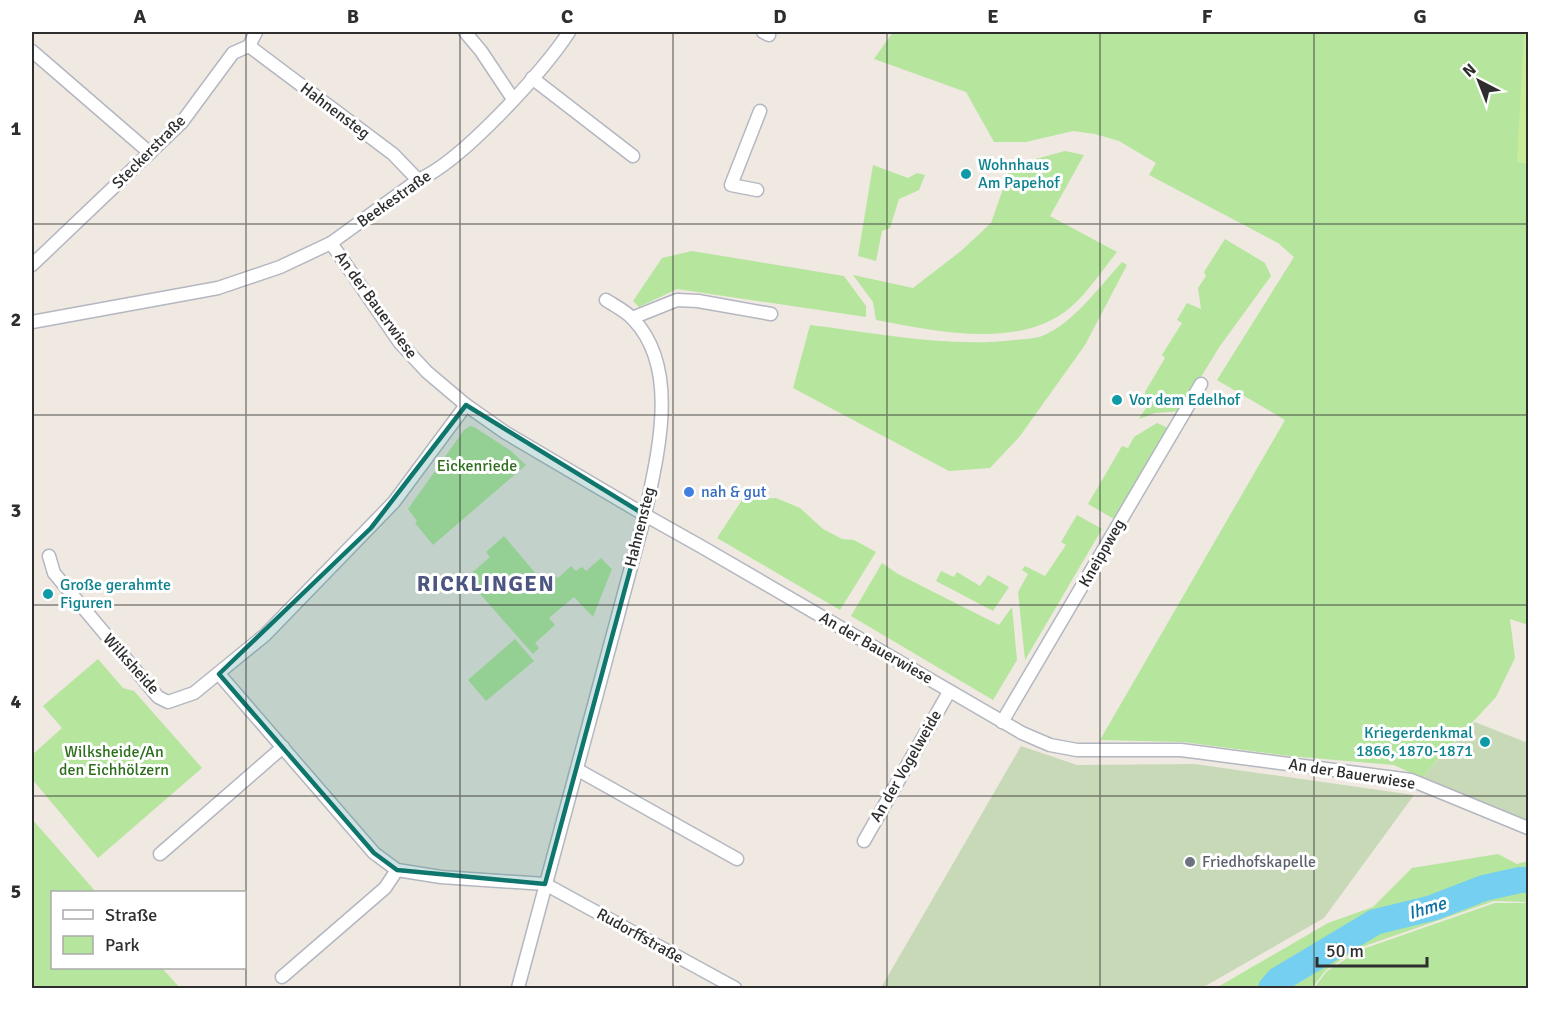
<svg xmlns="http://www.w3.org/2000/svg" width="1560" height="1020" font-family="Signika,sans-serif">
	<style>
		.green { fill: #b6e59e }
		.cemetery { fill: #c8d9b8 }
		.pitch { fill: #c9ec9a }
		.lines { fill: none; stroke-linecap: round; stroke-linejoin: round }
		.river { stroke: #75cff0; stroke-width: 26 }
		.street-casing { stroke: #b4b7c1; stroke-width: 15 }
		.street { stroke: #fff; stroke-width: 12 }
		.marked { fill: #0f766e; fill-opacity: 0.2; stroke: #0f766e; stroke-width: 4.5; stroke-linejoin: round }
		.grid { fill: none; stroke: #2e2e2e; stroke-width: 1.5; stroke-opacity: 0.55 }
		.culture-dot { fill: #0f9aa8; stroke: #fff; stroke-width: 2 }
		.shop-dot { fill: #3f7fe0; stroke: #fff; stroke-width: 2 }
		.worship-dot { fill: #6b7280; stroke: #fff; stroke-width: 2 }
		.labels { text-anchor: middle; dominant-baseline: central; stroke-width: 6; stroke-linejoin: round; paint-order: stroke }
		.street-label { font-size: 16px; fill: #2e2e2e; stroke: #fff }
		.culture-label { font-size: 16px; fill: #0d838f; stroke: #fff; text-anchor: start }
		.park-label { font-size: 16px; fill: #2c6e1b; stroke: #fff }
		.shop-label { font-size: 16px; fill: #366cbe; stroke: #fff; text-anchor: start }
		.worship-label { font-size: 16px; fill: #5b616d; stroke: #fff; text-anchor: start }
		.water-label { font-size: 18px; font-style: italic; fill: #0d6fa3; stroke: #fff }
		.district-label { font-size: 22px; font-weight: bold; letter-spacing: 1.5px; fill: #4d5680; stroke: #fff }
		.neatline { fill: none; stroke: #2e2e2e; stroke-width: 2 }
		.grid-label { font-size: 20px; text-anchor: middle; font-weight: bold; fill: #2e2e2e }
	</style>
	<rect width="100%" height="100%" fill="#efe9e1"/>
	<g class="green">
		<path d="M893 32H1528V625L1510 619 1515 658 1496 697 1430 768 1423 779 1394 765 1289 756 1183 742 1100 740 1285 420 1217 380 1294 257 1278 243 1149 175 1156 163 1119 141 1095 134 1073 131 1026 142H994L966 92 874 59Z"/>
		<path d="M1065 151 1084 155 1050 216 1117 252C1103 269 1089 291 1072 306 1021 351 937 331 876 320L873 302 853 275 913 288 961 251 991 223 1010 169 1009 163 1032 160Z"/>
		<path d="M873 165 908 178 917 173 925 175 919 190 899 199 890 228 882 231 876 261 858 256Z"/>
		<path d="M1225 239 1265 263 1271 276 1220 346 1180 411 1155 413 1139 419 1146 408 1141 404 1145 397V392L1165 358 1162 355 1182 323 1177 320 1187 303 1201 309 1198 288 1206 276 1204 272Z"/>
		<path d="M692 251 844 276 866 306V317L677 289 639 307 633 301 662 258Z"/>
		<path d="M1122 262 1127 265 1085 345 1020 436 990 468 949 471 793 388 810 325C877 333 948 348 1015 340 1024 339 1034 339 1042 336 1072 325 1101 285 1122 262Z"/>
		<path d="M1157 423 1168 428 1114 519 1088 504 1122 446 1128 448 1134 437Z"/>
		<path d="M470 426 474 427 511 451 526 465 433 545 415 523 417 521 408 509 464 430Z"/>
		<path d="M776 498 800 508 823 529 842 539 854 540 876 552 840 610 717 538 742 500Z"/>
		<path d="M1077 515 1102 529 1025 660 1018 592 1028 574 1022 570 1025 566 1045 576 1066 545 1061 542Z"/>
		<path d="M504 536 543 582 553 574 558 578 571 566 576 571 582 567 586 571 601 558 612 569 593 617 574 597 549 618 555 625 535 643 539 648 533 654 466 578 490 557 486 552Z"/>
		<path d="M882 563 898 574 999 625 1012 607 1017 660 993 700 851 616Z"/>
		<path d="M941 571 954 577 957 572 980 586 988 575 1009 587 993 611 936 581Z"/>
		<path d="M515 639 534 661 486 701 468 680Z"/>
		<path d="M98 659 123 688 134 691 202 768 98 858 32 779V755L62 728 43 706Z"/>
		<path d="M32 819 96 892H52V968H162L180 988H32Z"/>
		<path d="M1498 854 1517 864 1528 861V877H1518L1483 885 1433 904 1372 919 1276 977 1267 988H1216L1328 923 1373 907 1412 868Z"/>
		<path d="M1521 882 1528 883V902L1494 901 1359 948 1326 970 1312 988H1275L1281 981 1377 924 1434 911 1485 890Z"/>
		<path d="M1495 903H1528V988H1314L1327 971 1360 950Z"/>
	</g>
	<g class="cemetery">
		<path d="M1475 722 1528 743V817L1526 821 1423 779 1430 768Z"/>
		<path d="M1021 746 1077 765 1195 764 1414 795 1324 918 1202 988H881Z"/>
	</g>
	<path class="pitch" d="M1524 32H1528V164L1517 162Z"/>
	<g class="lines">
		<path class="river" d="M1271 988 1278 980 1375 922 1432 908 1484 888 1520 880H1528"/>
		<g class="street-casing">
			<g id="street">
				<path d="M465 32 481 51 513 99"/>
				<path d="M763 32 769 35"/>
				<path d="M249 46 393 154 418 180"/>
				<path d="M32 51 150 153"/>
				<path d="M532 78 633 156"/>
				<path d="M757 190 731 185 760 111"/>
				<path d="M331 243 400 343 427 372 466 405 506 433 645 515 702 547 1022 733 1050 745 1077 750H1181L1411 780 1528 828"/>
				<path d="M32 265 182 122 233 53 249 46 256 32"/>
				<path d="M632 318 677 300 698 301 771 314"/>
				<path d="M32 322 218 288 280 267 331 243 418 180C461 162 543 72 569 32"/>
				<path d="M49 556 54 573 158 697 168 702 194 693 265 635 394 502 466 405"/>
				<path d="M219 674 374 853 397 870 441 877 545 884 735 988"/>
				<path d="M1002 722 1201 384"/>
				<path d="M578 770 737 859"/>
				<path d="M864 841 949 692"/>
				<path d="M160 854 283 747"/>
				<path d="M282 977 385 888 397 870"/>
				<path d="M518 988 645 515C657 456 681 369 633 319 626 311 615 306 606 300"/>
			</g>
		</g>
		<use href="#street" class="street"/>
	</g>
	<path class="marked" d="M466 405 645 515 545 884 397 870 374 853 219 674 371 528Z"/>
	<path class="grid" d="M246 32V988M460 32V988M673 32V988M887 32V988M1100 32V988M1314 32V988M32 224H1528M32 415H1528M32 605H1528M32 796H1528"/>
	<g class="culture-dot">
		<circle cx="966" cy="174" r="6"/>
		<circle cx="1117" cy="400" r="6"/>
		<circle cx="48" cy="594" r="6"/>
		<circle cx="1485" cy="742" r="6"/>
	</g>
	<circle class="shop-dot" cx="689" cy="492" r="6"/>
	<circle class="worship-dot" cx="1190" cy="862" r="6"/>
	<g class="labels">
		<g class="street-label">
			<text transform="translate(335 111) rotate(37)">Hahnensteg</text>
			<text transform="translate(149 152) rotate(-45)">Steckerstraße</text>
			<text transform="translate(394 199) rotate(-35)">Beekestraße</text>
			<text transform="translate(376 305) rotate(54)">An der Bauerwiese</text>
			<text transform="translate(640 527) rotate(-76)">Hahnensteg</text>
			<text transform="translate(1102 553) rotate(-60)">Kneippweg</text>
			<text transform="translate(876 648) rotate(30)">An der Bauerwiese</text>
			<text transform="translate(131 664) rotate(48)">Wilksheide</text>
			<text transform="translate(906 766) rotate(-60)">An der Vogelweide</text>
			<text transform="translate(1352 774) rotate(9)">An der Bauerwiese</text>
			<text transform="translate(640 936) rotate(29)">Rudorffstraße</text>
		</g>
		<g class="culture-label">
			<text x="978" y="165">Wohnhaus<tspan x="978" dy="18">Am Papehof</tspan></text>
			<text x="1129" y="400">Vor dem Edelhof</text>
			<text x="60" y="585">Große gerahmte<tspan x="60" dy="18">Figuren</tspan></text>
			<text x="1473" y="733" text-anchor="end">Kriegerdenkmal<tspan x="1473" dy="18">1866, 1870-1871</tspan></text>
		</g>
		<g class="park-label">
			<text x="477" y="466">Eickenriede</text>
			<text x="114" y="752">Wilksheide/An<tspan x="114" dy="18">den Eichhölzern</tspan></text>
		</g>
		<g class="shop-label">
			<text x="701" y="492">nah &amp; gut</text>
		</g>
		<g class="worship-label">
			<text x="1202" y="862">Friedhofskapelle</text>
		</g>
		<g class="water-label">
			<text transform="translate(1427 908) rotate(-17)">Ihme</text>
		</g>
		<g class="district-label">
			<text x="486" y="583">RICKLINGEN</text>
		</g>
	</g>
	<rect width="1560" height="1020" fill="none" stroke="#ffffff" stroke-width="66"/>
	<rect x="51" y="891" width="195" height="78" fill="#ffffff" stroke="#ababab" stroke-width="1.5"/>
	<rect x="63" y="910" width="30" height="9" fill="#ffffff" stroke="#ababab" stroke-width="1.5"/>
	<text x="105" y="921" font-size="18" fill="#2e2e2e">Straße</text>
	<rect x="63" y="936" width="30" height="18" fill="#b6e59e" stroke="#ababab" stroke-width="1.5"/>
	<text x="105" y="951" font-size="18" fill="#2e2e2e">Park</text>
	<g transform="translate(1479 81) rotate(318)" stroke="#ffffff" stroke-width="4.5" paint-order="stroke">
	<path d="M0-4.5L10 22L0 15L-10 22Z" fill="#2e2e2e"/>
	<text y="-9" font-size="16" font-weight="bold" text-anchor="middle" fill="#2e2e2e">N</text>
	</g>
	<path d="M1317 957v9h110v-9" fill="none" stroke="#2e2e2e" stroke-width="3"/>
	<text x="1326" y="957" font-size="18" fill="#2e2e2e" stroke="#ffffff" stroke-width="4.5" paint-order="stroke">50 m</text>
	<rect x="33" y="33" width="1494" height="954" class="neatline"/>
	<g class="grid-label">
		<text x="140" y="23">A</text>
		<text x="353" y="23">B</text>
		<text x="567" y="23">C</text>
		<text x="780" y="23">D</text>
		<text x="993" y="23">E</text>
		<text x="1207" y="23">F</text>
		<text x="1420" y="23">G</text>
		<text x="16" y="135">1</text>
		<text x="16" y="326">2</text>
		<text x="16" y="517">3</text>
		<text x="16" y="708">4</text>
		<text x="16" y="898">5</text>
	</g>
</svg>
